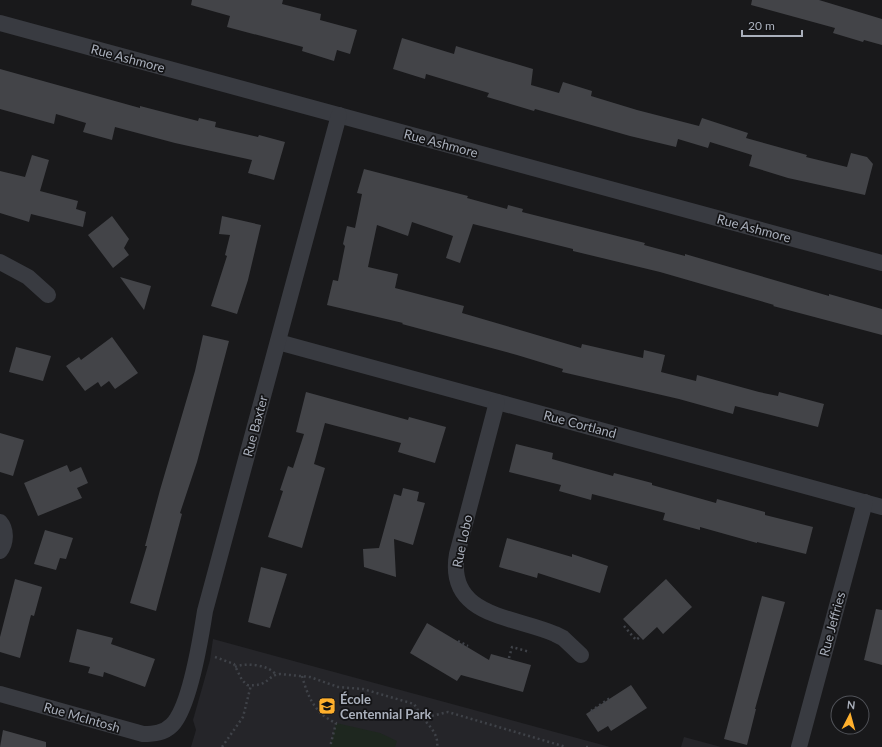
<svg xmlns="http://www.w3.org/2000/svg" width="882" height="747" font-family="Lato,sans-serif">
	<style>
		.built { fill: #252529 }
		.green { fill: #1e271f }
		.building { fill: #434448 }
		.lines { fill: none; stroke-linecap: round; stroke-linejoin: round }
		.path { stroke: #3f4248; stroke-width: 2.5; stroke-dasharray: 2 3; stroke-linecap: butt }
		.street { stroke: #393b41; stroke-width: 16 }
		.labels { text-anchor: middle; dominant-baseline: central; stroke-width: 3.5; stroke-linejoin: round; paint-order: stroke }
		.street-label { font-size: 13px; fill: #aab0bc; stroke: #141416 }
		.poi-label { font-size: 13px; font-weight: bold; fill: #aab0bc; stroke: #141416; text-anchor: start }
	</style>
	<rect width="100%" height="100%" fill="#19191b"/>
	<g class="built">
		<path d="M213 639 610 747H191L196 730 193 720 210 660Z"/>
		<path d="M684 737 721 747H681Z"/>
	</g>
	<path class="green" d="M336 723 380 733 397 741 395 747H330Z"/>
	<g class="building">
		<path d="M192 0H283L282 4 321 14 320 20 357 30 350 54 337 50 334 61 302 51 303 47 227 27 230 16 191 5Z"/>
		<path d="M752 0H819L882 19V45L864 40 863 42 833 33 835 28 751 5Z"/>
		<path d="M402 38 454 54 456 46 459 47 533 69 531 85 559 93 563 82 592 91 591 96 637 110 699 126 702 118 748 133 746 138 807 155 806 157 847 167 851 153 867 157 873 164 865 195 788 178 749 166 752 155 710 142 708 148 678 139 676 147 630 136 535 109 534 111 487 97 489 93 426 74 425 79 393 69Z"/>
		<path d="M0 69 140 108V106L198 121 199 118 216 122 215 127 258 137 259 135 285 142 274 180 248 173 252 160 175 143 115 127 112 140 83 132 86 123 56 114 54 124 0 109Z"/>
		<path d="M32 155 49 160 40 191 78 201 76 209 86 212 83 227 31 214 29 222 0 213V171L25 177Z"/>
		<path d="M364 169 468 196 467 198 507 209 508 205 523 209 522 212 645 243 644 245 685 256V254L829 296V294L882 309V335L773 306 774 305 660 272 573 251V249L473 224 460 263 446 258 453 236 412 222 408 236 377 225 368 267 398 274 395 288 464 306 462 313 581 348 582 344 643 358 644 350 665 355 661 372 696 381 697 375 759 392 778 396 779 392 824 404 818 427 735 406 733 414 679 399 562 372 563 369 517 355 402 324 403 323 327 305 333 280 338 281 345 246 343 244 347 226 355 228 362 194 357 193Z"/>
		<path d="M112 216 129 239 124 248 129 255 113 268 88 235Z"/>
		<path d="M222 216 261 225 248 280 237 314 211 306 227 256 225 255 230 235 219 234Z"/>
		<path d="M120 277 151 286 144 310Z"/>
		<path d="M203 335 229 341 197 462 180 513 182 514 156 611 130 603 147 546H145L160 490 195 371Z"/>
		<path d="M112 337 138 373 115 389 109 381 101 387 98 382 85 391 66 366 79 357 81 360Z"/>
		<path d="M16 347 51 356 43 381 9 372Z"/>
		<path d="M306 392 408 420 409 417 446 427 435 463 398 452 401 443 325 423 314 464 325 468 302 548 268 537 283 491 280 490 288 466 293 468 304 434 296 432Z"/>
		<path d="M0 433 24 440 13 476 0 472Z"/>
		<path d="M516 444 553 453 552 459 613 476 614 473 652 483V485L716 503 717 499 765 512V515L813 527 806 554 757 542V543L700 527V530L663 520 665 513 592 494 591 500 559 491 561 485 509 472Z"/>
		<path d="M67 465 70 472 81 467 88 483 77 488 82 498 38 516 24 483Z"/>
		<path d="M403 488 419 492 417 501 425 503 413 545 394 539 396 577 364 567 363 549 379 548 394 494 401 496Z"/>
		<path d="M45 530 73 538 66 559 60 558 56 570 34 564Z"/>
		<path d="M507 538 572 557V554L608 566 600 593 538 573 537 578 499 567Z"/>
		<path d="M261 567 287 574 270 628 248 622Z"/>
		<path d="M15 579 42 587 34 616 31 615 20 658 0 652V637Z"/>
		<path d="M666 579 692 607 663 634 657 627 643 640 623 619Z"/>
		<path d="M762 596 785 602 755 709H756L747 745 724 739Z"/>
		<path d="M876 609 882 610V665L864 660Z"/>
		<path d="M427 623 489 660 491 654 531 665 523 692 461 675 457 681 410 653Z"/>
		<path d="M77 629 113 638 111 644 155 659 145 687 104 672 103 677 88 673 90 667 69 662Z"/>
		<path d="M631 685 647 708 611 731 608 726 598 732 586 714Z"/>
		<path d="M3 730 46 742V747H0Z"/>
	</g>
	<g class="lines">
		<g class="path">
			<path d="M624 626 636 640 640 637"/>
			<path d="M458 641 468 646"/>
			<path d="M215 657 234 664 242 680 247 685C269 687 266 676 280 674L310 677 338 687 363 689 414 704 423 718 448 712 566 747"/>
			<path d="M509 658 512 647 530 652"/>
			<path d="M235 667C245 662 270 665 276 675"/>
			<path d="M302 676C308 697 315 714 336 723L330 747"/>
			<path d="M591 711 610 698"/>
			<path d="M423 718C430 727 439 735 437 747"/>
			<path d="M222 747 243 717 251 685"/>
			<path d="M586 747H589"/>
		</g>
		<g class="street">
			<path d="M0 23 882 263"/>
			<path d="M0 262 28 277 48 295"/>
			<path d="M278 342 882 507"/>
			<path d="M497 402 457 554C446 617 514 616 555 634L563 638 581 655"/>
			<path d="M0 522C7 530 6 543 0 551"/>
			<path d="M0 694 143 734C154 734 164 733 172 725 190 707 201 637 205 611L339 115"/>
			<path d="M799 747 865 502"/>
		</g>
	</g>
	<defs>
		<g id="school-square" transform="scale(0.9)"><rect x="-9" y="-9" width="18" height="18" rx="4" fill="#ffb02d" stroke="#141416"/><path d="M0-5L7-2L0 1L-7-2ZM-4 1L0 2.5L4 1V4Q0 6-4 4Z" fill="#111"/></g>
	</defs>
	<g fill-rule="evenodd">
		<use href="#school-square" x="327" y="706"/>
	</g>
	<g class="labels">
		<g class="street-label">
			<text transform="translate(128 58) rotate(15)">Rue Ashmore</text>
			<text transform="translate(441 143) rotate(15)">Rue Ashmore</text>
			<text transform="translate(754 228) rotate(15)">Rue Ashmore</text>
			<text transform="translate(580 424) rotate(15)">Rue Cortland</text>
			<text transform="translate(255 426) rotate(-75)">Rue Baxter</text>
			<text transform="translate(462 541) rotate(-78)">Rue Lobo</text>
			<text transform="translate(832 624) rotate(-75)">Rue Jeffries</text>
			<text transform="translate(82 717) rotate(16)">Rue McIntosh</text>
		</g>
		<g class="poi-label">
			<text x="340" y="699">École<tspan x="340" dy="15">Centennial Park</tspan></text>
		</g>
	</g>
	<g transform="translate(850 715) rotate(6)"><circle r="19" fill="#141416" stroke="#505258"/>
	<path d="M0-3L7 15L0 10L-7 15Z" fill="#ffb02d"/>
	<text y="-6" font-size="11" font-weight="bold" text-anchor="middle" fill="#aab0bc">N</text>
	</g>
	<path d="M742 30v6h60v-6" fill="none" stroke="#aab0bc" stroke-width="2"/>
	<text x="748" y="30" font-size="12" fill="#aab0bc" stroke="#141416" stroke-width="3" paint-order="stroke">20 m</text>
</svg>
